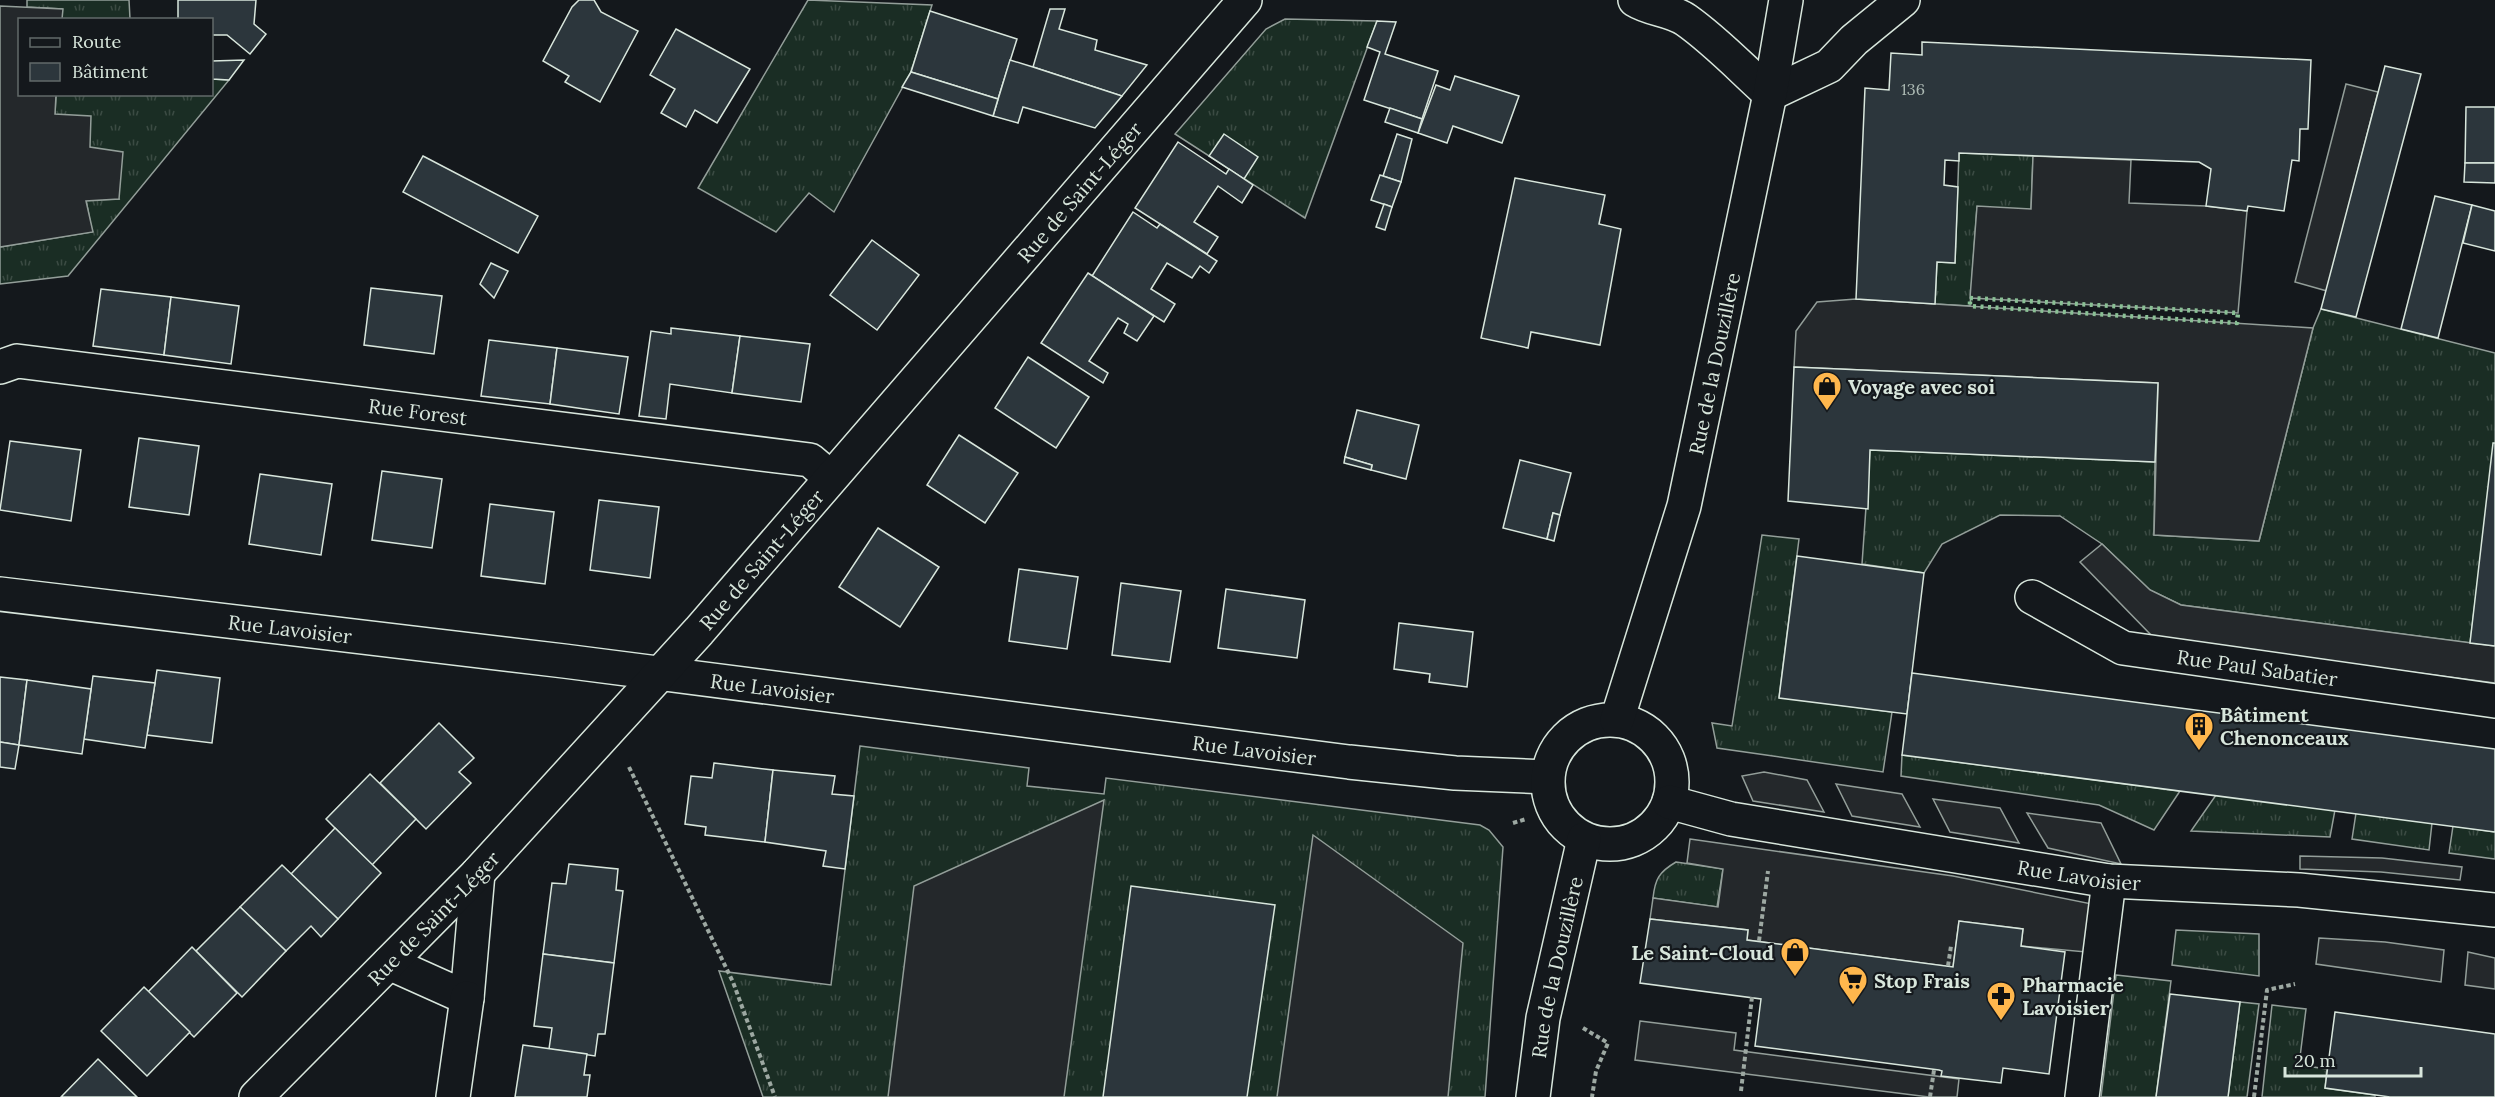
<svg xmlns="http://www.w3.org/2000/svg" width="2495" height="1097" font-family="Lora,serif">
	<style>
		.grass { fill: url(#grass-tufts); stroke: #939e99; stroke-width: 1.5 }
		.parking { fill: #24282b; stroke: #939e99; stroke-width: 1.5 }
		.building { fill: #2c363c; stroke: #d8e6dc; stroke-width: 1.5 }
		.lines { fill: none; stroke-linecap: round; stroke-linejoin: round }
		.street-casing { stroke: #d8e6dc; stroke-width: 36 }
		.path { stroke: #9da8a2; stroke-width: 4; stroke-dasharray: 4.5 3; stroke-linecap: butt }
		.street { stroke: #14181c; stroke-width: 33 }
		.hedge { stroke: #8ac095; stroke-width: 4.5; stroke-dasharray: 3 4.5; stroke-linecap: butt }
		.labels { text-anchor: middle; dominant-baseline: central; stroke-width: 4.5; stroke-linejoin: round; paint-order: stroke }
		.number-label { font-size: 16px; fill: #adbab4 }
		.street-label { font-size: 20px; fill: #d8e6dc; stroke: #14181c }
		.poi-label { font-size: 20px; font-weight: bold; fill: #d8e6dc; stroke: #14181c; text-anchor: start }
	</style>
	<defs>
		<pattern id="grass-tufts" width="24" height="20" patternUnits="userSpaceOnUse" patternTransform="scale(1.5)"><rect width="24" height="20" fill="#1a2d24"/><path d="M3 7l-1-3M5 7V3M7 7l1-3M15 17l-1-3M17 17v-4M19 17l1-3" fill="none" stroke="#3b4b43"/></pattern>
	</defs>
	<rect width="100%" height="100%" fill="#14181c"/>
	<g class="grass">
		<path d="M27 0H129L130 19H62V9L27 7Z"/>
		<path d="M808 0 932 5 911 72 834 212 809 193 776 232 698 188Z"/>
		<path d="M1285 19 1377 21 1305 218 1175 134 1266 29Z"/>
		<path d="M212 79 229 80 68 276 0 284V247L92 232 86 200 119 199 90 147 55 114 56 95 212 94Z"/>
		<path d="M1959 153 2033 156 2031 210 1977 207 1970 306 1935 304 1937 262 1955 263Z"/>
		<path d="M2321 309 2495 353V443L2470 643 2181 605 2150 590 2102 544 2060 516 2000 515 1942 544 1924 573 1862 564 1870 450 2155 462 2154 535 2259 541 2313 328Z"/>
		<path d="M1762 535 1799 539 1779 697 1892 712 1883 772 1717 748 1712 723 1732 726Z"/>
		<path d="M860 746 1029 768 1027 786 1104 794 1106 778 1480 825 1489 830 1503 847 1485 1097H763L719 971 831 985Z"/>
		<path d="M1902 755 2180 791 2154 830 2099 805 1901 776Z"/>
		<path d="M2216 795 2335 810 2330 837 2191 831Z"/>
		<path d="M2356 813 2432 823 2429 850 2352 839Z"/>
		<path d="M2453 826 2495 832V859L2449 853Z"/>
		<path d="M1676 862 1723 869 1717 907 1653 898C1655 879 1659 872 1676 862Z"/>
		<path d="M2176 930 2259 934V976L2172 965Z"/>
		<path d="M2116 975 2171 981 2156 1097H2101Z"/>
		<path d="M2240 1002 2259 1004 2247 1097H2228Z"/>
		<path d="M2272 1005 2306 1009 2299 1065 2327 1069 2325 1088 2375 1095V1097H2262Z"/>
	</g>
	<g class="parking">
		<path d="M0 6 63 9 62 19 20 20V94L56 95 55 114 91 116 90 147 123 152 119 199 86 201 93 232 0 247Z"/>
		<path d="M2346 84 2378 92 2327 291 2295 282Z"/>
		<path d="M2033 156 2131 160 2129 203 2206 206 2247 211 2238 313 1970 298 1977 206 2031 209Z"/>
		<path d="M1856 299 2313 328 2259 541 2154 535 2158 383 1794 367 1796 331 1817 302Z"/>
		<path d="M2102 544 2150 590 2181 605 2495 646V683L2154 638 2080 562Z"/>
		<path d="M1764 772 1807 780 1824 812 1753 801 1742 776Z"/>
		<path d="M1836 784 1902 794 1920 827 1852 816Z"/>
		<path d="M1933 799 2000 808 2019 843 1950 832Z"/>
		<path d="M1104 800 1064 1097H888L914 886Z"/>
		<path d="M2027 813 2101 823 2121 864 2048 848Z"/>
		<path d="M1313 835 1463 943 1448 1097H1277Z"/>
		<path d="M1690 839 1953 876 2092 904 2086 952 2021 946 2023 929 1959 921 1953 967 1747 940 1748 930 1650 919 1653 898 1718 907 1723 869 1687 863Z"/>
		<path d="M2300 856 2382 858 2462 867 2460 880 2381 872 2300 869Z"/>
		<path d="M2319 938 2385 942 2444 950 2441 982 2316 964Z"/>
		<path d="M2468 952 2495 958V989L2465 985Z"/>
		<path d="M1640 1021 1736 1033 1734 1050 1959 1079 1957 1097H1929L1635 1060Z"/>
	</g>
	<g class="building">
		<path d="M178 0H256L254 24 266 34 250 54 227 35H212V20H178Z"/>
		<path d="M579 0H594L601 12 638 31 600 102 565 82 569 76 543 61 572 7Z"/>
		<path d="M1050 9H1065L1059 29 1097 40 1095 50 1147 65 1122 96 1033 67Z"/>
		<path d="M930 11 1017 39 998 99 911 72Z"/>
		<path d="M1377 21 1396 22 1385 54 1438 71 1422 119 1364 100 1380 52 1367 47Z"/>
		<path d="M676 29 750 69 717 123 695 110 686 127 661 113 675 89 650 75Z"/>
		<path d="M1922 42 2311 60 2308 129H2300L2299 161 2292 160 2284 211 2248 206 2247 211 2206 206 2211 169 2199 162 1959 153V161L1945 160 1944 185 1958 187 1955 263 1937 262 1935 304 1856 299 1865 88 1889 90 1891 53 1922 55Z"/>
		<path d="M244 60 229 80 212 79V61Z"/>
		<path d="M1010 60 1033 67 1122 96 1095 128 1023 107 1018 123 993 116Z"/>
		<path d="M2385 66 2421 74 2356 317 2321 309Z"/>
		<path d="M911 72 998 99 993 116 902 87Z"/>
		<path d="M1455 76 1519 96 1502 143 1453 126 1447 143 1418 133 1436 85 1450 90Z"/>
		<path d="M2466 107H2495V163H2465Z"/>
		<path d="M1390 108 1422 119 1418 133 1385 122Z"/>
		<path d="M1224 134 1258 157 1244 179 1209 156Z"/>
		<path d="M1397 134 1412 139 1401 182 1383 176Z"/>
		<path d="M1178 142 1226 174 1229 169 1253 185 1242 203 1218 186 1194 222 1218 237 1207 254 1135 208Z"/>
		<path d="M423 156 538 216 518 253 403 192Z"/>
		<path d="M2465 163H2495V183L2464 182Z"/>
		<path d="M1380 175 1401 182 1392 207 1371 200Z"/>
		<path d="M1515 178 1605 195 1599 224 1621 229 1600 345 1531 332 1528 348 1481 338Z"/>
		<path d="M2435 196 2472 205 2438 338 2401 329Z"/>
		<path d="M1384 204 1392 207 1385 230 1376 227Z"/>
		<path d="M2472 205 2495 211V251L2463 243Z"/>
		<path d="M1133 212 1157 228 1160 224 1217 261 1209 273 1200 266 1192 278 1167 263 1151 289 1175 304 1164 322 1092 276Z"/>
		<path d="M872 240 919 275 877 330 830 295Z"/>
		<path d="M491 263 508 271 494 298 480 284Z"/>
		<path d="M1088 273 1154 316 1137 341 1124 333 1128 324 1118 318 1089 361 1108 373 1103 383 1041 343Z"/>
		<path d="M371 288 442 296 434 354 364 345Z"/>
		<path d="M101 289 171 297 164 355 93 346Z"/>
		<path d="M171 297 239 306 231 364 164 355Z"/>
		<path d="M671 328 740 336 732 393 670 384 666 419 639 416 651 331 671 334Z"/>
		<path d="M740 336 810 344 801 402 732 393Z"/>
		<path d="M489 340 557 348 550 404 481 396Z"/>
		<path d="M557 348 628 357 619 414 550 404Z"/>
		<path d="M1028 357 1089 397 1056 448 995 408Z"/>
		<path d="M1794 367 2158 383 2155 462 1870 450 1868 509 1788 501Z"/>
		<path d="M1357 410 1419 425 1406 479 1371 470 1372 465 1345 457Z"/>
		<path d="M959 435 1018 473 985 523 927 485Z"/>
		<path d="M139 438 199 446 189 515 129 507Z"/>
		<path d="M10 441 81 450 71 521 0 510Z"/>
		<path d="M2493 443H2495V646L2470 643Z"/>
		<path d="M1345 457 1372 465 1371 470 1344 463Z"/>
		<path d="M1520 460 1571 473 1560 515 1553 513 1547 539 1503 528Z"/>
		<path d="M382 471 442 479 432 548 372 540Z"/>
		<path d="M260 474 332 484 321 555 249 544Z"/>
		<path d="M599 500 659 507 650 578 590 570Z"/>
		<path d="M490 504 554 512 545 584 481 576Z"/>
		<path d="M1553 513 1560 515 1554 541 1547 539Z"/>
		<path d="M878 528 939 567 900 627 839 587Z"/>
		<path d="M1797 556 1924 573 1907 714 1779 698Z"/>
		<path d="M1019 569 1078 577 1067 649 1009 641Z"/>
		<path d="M1121 583 1181 591 1170 662 1112 655Z"/>
		<path d="M1226 589 1305 600 1297 658 1218 648Z"/>
		<path d="M1399 623 1473 632 1467 687 1429 682 1430 674 1394 669Z"/>
		<path d="M157 670 220 678 212 743 147 735Z"/>
		<path d="M1912 673 2495 749V832L1902 755Z"/>
		<path d="M93 676 155 683 145 748 84 739Z"/>
		<path d="M0 677 27 680 19 745 0 742Z"/>
		<path d="M27 680 91 689 82 754 19 745Z"/>
		<path d="M439 723 474 758 459 772 471 783 426 829 380 783Z"/>
		<path d="M0 742 19 745 15 769 0 767Z"/>
		<path d="M714 763 773 770 765 842 705 835 706 827 685 824 691 776 712 778Z"/>
		<path d="M773 770 835 776 832 794 854 796 845 869 823 866 826 851 765 842Z"/>
		<path d="M370 774 416 819 372 865 326 819Z"/>
		<path d="M335 828 381 873 338 919 291 874Z"/>
		<path d="M569 864 618 869 616 890 623 891 614 963 543 954 552 883 566 884Z"/>
		<path d="M282 865 338 919 321 937 311 926 286 951 240 907Z"/>
		<path d="M1131 886 1275 905 1247 1097H1103Z"/>
		<path d="M240 907 286 951 242 997 196 951Z"/>
		<path d="M1650 919 1748 930 1747 940 1953 967 1959 921 2023 929 2021 946 2065 952 2049 1074 2003 1068 2001 1083 1941 1076 1942 1071 1939 1070 1755 1046 1761 999 1640 983Z"/>
		<path d="M192 947 237 993 194 1037 148 992Z"/>
		<path d="M543 954 614 963 605 1034H598L595 1056 549 1049 552 1028 534 1026Z"/>
		<path d="M144 987 190 1032 147 1076 101 1031Z"/>
		<path d="M2170 994 2240 1002 2228 1097H2156Z"/>
		<path d="M2335 1012 2495 1034V1097H2390L2325 1088Z"/>
		<path d="M523 1045 587 1054 584 1075H590L587 1097H515Z"/>
		<path d="M98 1059 137 1097H61Z"/>
	</g>
	<g class="lines">
		<g class="street-casing">
			<g id="street">
				<path d="M1635 0C1651 10 1670 9 1686 20 1716 41 1743 70 1770 94"/>
				<path d="M1770 94 1829 66 1854 40 1903 0"/>
				<path id="s1" d="M0 367 17 361 810 460 830 477"/>
				<path id="s2" d="M0 594 564 661 1349 762 1455 773 1547 777"/>
				<path id="s3" d="M2032 597 2123 648 2495 701"/>
				<circle cx="1610" cy="782" r="62"/>
				<path id="s4" d="M1617 720 1684 506 1770 94 1786 0"/>
				<path id="s5" d="M1669 802 1731 819 2109 881 2299 890 2495 910"/>
				<path d="M389 963 467 998 478 873"/>
				<path id="s6" d="M256 1097 478 873 699 631 1245 0"/>
				<path d="M453 1097 467 998"/>
				<path id="s7" d="M1533 1097 1543 1018 1584 839"/>
				<path d="M2082 1097 2109 881"/>
			</g>
		</g>
		<g class="path">
			<path d="M629 767 733 982 775 1097"/>
			<path d="M1513 823 1526 819"/>
			<path d="M1759 941 1768 871"/>
			<path d="M1948 966 1951 946"/>
			<path d="M1583 1028 1608 1043 1596 1071 1592 1097"/>
			<path d="M1741 1091 1752 997"/>
			<path d="M1930 1097 1934 1070"/>
			<path d="M2254 1097 2267 990 2295 984"/>
		</g>
		<use href="#street" class="street"/>
		<path class="hedge" d="M1970 298 2238 313 2237 323 1970 306Z"/>
	</g>
	<defs>
		<g id="shop-pin" transform="scale(1.5)"><path d="M0 17L-7.5 6A9.5 9.5 0 1 1 7.5 6Z" fill="#ffb74d" stroke="#14181c"/><path d="M-5-2.5h2.3a2.7 3.5 0 0 1 5.4 0H5L5.5 6h-11ZM-1.5-2.5h3a1.5 2.3 0 0 0-3 0Z" fill="#111"/></g>
		<g id="building-pin" transform="scale(1.5)"><path d="M0 17L-7.5 6A9.5 9.5 0 1 1 7.5 6Z" fill="#ffb74d" stroke="#14181c"/><path d="M-4-6H4V6H1V3H-1V6H-4ZM-2.5-4.3h1.7v1.8h-1.7ZM.8-4.3h1.7v1.8H.8ZM-2.5-1h1.7V.8h-1.7ZM.8-1h1.7V.8H.8Z" fill="#111"/></g>
		<g id="supermarket-pin" transform="scale(1.5)"><path d="M0 17L-7.5 6A9.5 9.5 0 1 1 7.5 6Z" fill="#ffb74d" stroke="#14181c"/><path d="M-6-5.5h2.5l.6 2H6L4.5 2H-2.5L-4.4-4H-6ZM-1.5 3.2a1.3 1.3 0 1 0 .1 0ZM3 3.2a1.3 1.3 0 1 0 .1 0Z" fill="#111"/></g>
		<g id="pharmacy-pin" transform="scale(1.5)"><path d="M0 17L-7.5 6A9.5 9.5 0 1 1 7.5 6Z" fill="#ffb74d" stroke="#14181c"/><path d="M-2-6h4v4h4v4h-4v4h-4v-4h-4v-4h4Z" fill="#111"/></g>
	</defs>
	<g fill-rule="evenodd">
		<use href="#shop-pin" x="1827" y="386"/>
		<use href="#building-pin" x="2199" y="726"/>
		<use href="#shop-pin" x="1795" y="952"/>
		<use href="#supermarket-pin" x="1853" y="980"/>
		<use href="#pharmacy-pin" x="2001" y="996"/>
	</g>
	<g class="labels">
		<g class="number-label">
			<text x="1913" y="89">136</text>
		</g>
		<g class="street-label">
			<text stroke="none"><textPath href="#s6" startOffset="1224">Rue de Saint-Léger</textPath></text>
			<text stroke="none"><textPath href="#s4" startOffset="370">Rue de la Douzillère</textPath></text>
			<text stroke="none"><textPath href="#s1" startOffset="422">Rue Forest</textPath></text>
			<text stroke="none"><textPath href="#s6" startOffset="738">Rue de Saint-Léger</textPath></text>
			<text stroke="none"><textPath href="#s2" startOffset="292">Rue Lavoisier</textPath></text>
			<text stroke="none"><textPath href="#s3" startOffset="240">Rue Paul Sabatier</textPath></text>
			<text stroke="none"><textPath href="#s2" startOffset="778">Rue Lavoisier</textPath></text>
			<text stroke="none"><textPath href="#s2" startOffset="1264">Rue Lavoisier</textPath></text>
			<text stroke="none"><textPath href="#s5" startOffset="417">Rue Lavoisier</textPath></text>
			<text stroke="none"><textPath href="#s6" startOffset="252">Rue de Saint-Léger</textPath></text>
			<text stroke="none"><textPath href="#s7" startOffset="132">Rue de la Douzillère</textPath></text>
		</g>
		<g class="poi-label">
			<text x="1848" y="386">Voyage avec soi</text>
			<text x="2220" y="714">Bâtiment<tspan x="2220" dy="23">Chenonceaux</tspan></text>
			<text x="1774" y="952" text-anchor="end">Le Saint-Cloud</text>
			<text x="1874" y="980">Stop Frais</text>
			<text x="2022" y="984">Pharmacie<tspan x="2022" dy="23">Lavoisier</tspan></text>
		</g>
	</g>
	<rect x="18" y="18" width="195" height="78" fill="#14181c" stroke="#626a69" stroke-width="1.5"/>
	<rect x="30" y="38" width="30" height="9" fill="#14181c" stroke="#626a69" stroke-width="1.5"/>
	<text x="72" y="48" font-size="18" fill="#d8e6dc">Route</text>
	<rect x="30" y="63" width="30" height="18" fill="#2c363c" stroke="#626a69" stroke-width="1.5"/>
	<text x="72" y="78" font-size="18" fill="#d8e6dc">Bâtiment</text>
	<path d="M2285 1067v9h136v-9" fill="none" stroke="#d8e6dc" stroke-width="3"/>
	<text x="2294" y="1067" font-size="18" fill="#d8e6dc" stroke="#14181c" stroke-width="4.5" paint-order="stroke">20 m</text>
</svg>
